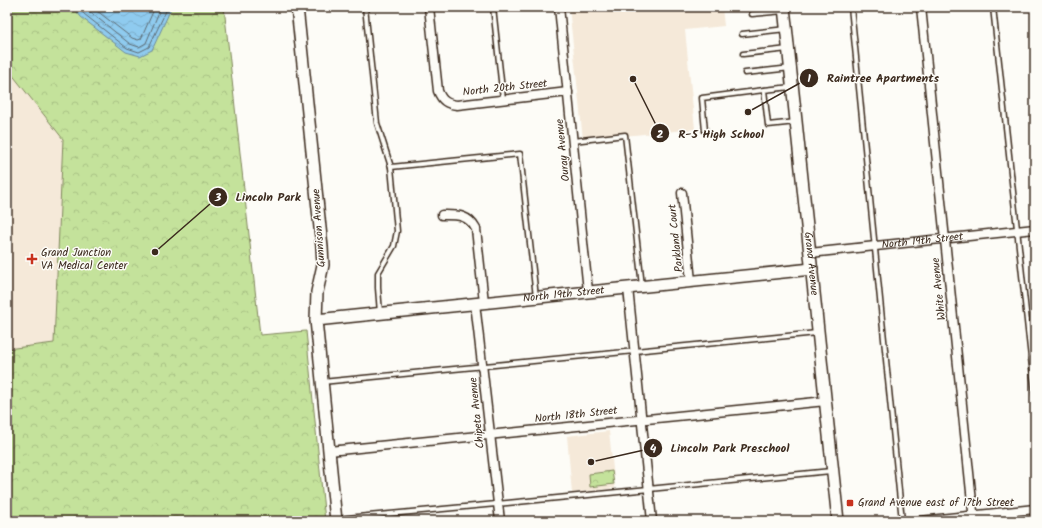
<svg xmlns="http://www.w3.org/2000/svg" width="1042" height="528" font-family="Kalam,sans-serif">
	<style>
		.built { fill: #f5e9d9 }
		.park { fill: url(#park-crowns); stroke: #80865c }
		.water { fill: url(#water-waves); stroke: #6d8b9b }
		.lines { fill: none; stroke-linecap: round; stroke-linejoin: round }
		.shore { stroke: #5d6a72; stroke-width: 1 }
		.lane-casing { stroke: #3b2a1e; stroke-width: 7 }
		.street-casing { stroke: #3b2a1e; stroke-width: 11 }
		.secondary-casing { stroke: #3b2a1e; stroke-width: 14 }
		.lane { stroke: #fdfcf7; stroke-width: 4 }
		.street { stroke: #fdfcf7; stroke-width: 8 }
		.secondary { stroke: #fdfcf7; stroke-width: 11 }
		.poi-dot { fill: #c8321e; stroke: #fdfcf7; stroke-width: 1.5 }
		.labels { text-anchor: middle; dominant-baseline: central; stroke-width: 3; stroke-linejoin: round; paint-order: stroke }
		.street-label { font-size: 11px; fill: #3b2a1e; stroke: #fdfcf7 }
		.poi-label { font-size: 11px; fill: #3b2a1e; stroke: #fdfcf7; text-anchor: start }
		.leader { fill: none; stroke: #3b2a1e; stroke-width: 1.5 }
		.callout-dot { fill: #3b2a1e; stroke: #fdfcf7; stroke-width: 1.5 }
		.mark-label { font-size: 12px; text-anchor: middle; font-weight: bold; fill: #fff }
		.callout-label { font-size: 12px; text-anchor: middle; font-weight: bold; fill: #3b2a1e; stroke: #fdfcf7; stroke-width: 3; stroke-linejoin: round; paint-order: stroke }
	</style>
	<defs>
		<pattern id="park-crowns" width="20" height="18" patternUnits="userSpaceOnUse"><rect width="20" height="18" fill="#c4e29b"/><path d="M2 6a3 3 0 1 1 6 0M12 15a3 3 0 1 1 6 0" fill="none" stroke="#a9c285"/></pattern>
		<pattern id="water-waves" width="16" height="10" patternUnits="userSpaceOnUse"><rect width="16" height="10" fill="#8fcbef"/><path d="M0 5q4-4 8 0t8 0" fill="none" stroke="#7caecc"/></pattern>
	</defs>
	<rect width="100%" height="100%" fill="#fdfcf7"/>
	<filter id="ink" filterUnits="userSpaceOnUse"><feTurbulence type="fractalNoise" baseFrequency=".025" numOctaves="2"/><feDisplacementMap in="SourceGraphic" scale="8" xChannelSelector="R" yChannelSelector="G"/><feConvolveMatrix kernelMatrix="1 2 1 2 8 2 1 2 1" color-interpolation-filters="sRGB"/></filter>
	<g filter="url(#ink)">
		<g class="built">
			<path d="M569 7H722L724 26 685 30 695 129 583 140Z"/>
			<path d="M7 68 63 139 54 343 7 349Z"/>
			<path d="M609 431 615 488 572 493 567 436Z"/>
		</g>
		<g class="park">
			<path d="M7 7H224L260 335 306 331 325 521H7V349L54 343 63 139 7 68Z"/>
			<path d="M612 471 614 484 590 487 589 474Z"/>
		</g>
		<path class="water" d="M73 7H170V11L152 50 140 56 126 52 81 17Z"/>
		<g class="lines">
			<g class="shore">
				<path d="M78 7 84 14 127 48 139 52 149 47 166 11V7"/>
				<path d="M84 7 130 44 139 47 146 43 161 7"/>
				<path d="M92 7 132 38 138 40 141 39 155 7"/>
			</g>
			<g class="lane-casing">
				<g id="lane">
					<path d="M365 7 377 123 391 167 397 231 394 246 378 273V288L380 313"/>
					<path d="M493 7 503 99"/>
					<path d="M851 7 902 521"/>
					<path d="M993 7 1035 395"/>
					<path d="M752 14 784 11"/>
					<path d="M742 34 786 29"/>
					<path d="M743 54 788 49"/>
					<path d="M745 73 791 68"/>
					<path d="M791 87 764 90 768 125 796 122"/>
					<path d="M705 131 702 98 764 90"/>
					<path d="M573 141 625 135 642 286"/>
					<path d="M391 167 520 154 536 297"/>
					<path d="M322 382 817 333"/>
					<path d="M336 519 507 503 831 471"/>
				</g>
			</g>
			<g class="street-casing">
				<g id="street">
					<path d="M429 7 438 91C442 101 447 104 457 105L568 92"/>
					<path d="M559 7 588 291"/>
					<path d="M921 7 974 521"/>
					<path d="M682 193 691 281"/>
					<path d="M442 215C457 215 468 214 476 229L484 302"/>
					<path id="s1" d="M810 253 1035 229"/>
					<path d="M628 288 652 521"/>
					<path d="M475 303 500 521"/>
					<path d="M329 451 826 401"/>
					<path d="M920 521 1035 509"/>
				</g>
			</g>
			<g class="secondary-casing">
				<g id="secondary">
					<path d="M297 7 322 247 323 265 317 292 316 320 336 521"/>
					<path id="s2" d="M784 7 838 521"/>
					<path id="s3" d="M316 320 812 269"/>
				</g>
			</g>
			<use href="#lane" class="lane"/>
			<use href="#street" class="street"/>
			<use href="#secondary" class="secondary"/>
		</g>
	</g>
	<g class="poi-dot">
		<path d="M30 253h4v4h4v4h-4v4h-4v-4h-4v-4h4z"/>
		<rect x="846" y="499" width="8" height="8" rx="2"/>
	</g>
	<g class="labels">
		<g class="street-label">
			<text transform="translate(505 88) rotate(-6)">North 20th Street</text>
			<text transform="translate(563 150) rotate(-96)">Ouray Avenue</text>
			<text transform="translate(319 228) rotate(-94)">Gunnison Avenue</text>
			<text transform="translate(676 238) rotate(-96)">Parkland Court</text>
			<text stroke="none"><textPath href="#s1" startOffset="113">North 19th Street</textPath></text>
			<text stroke="none"><textPath href="#s2" startOffset="258">Grand Avenue</textPath></text>
			<text transform="translate(939 289) rotate(-96)">White Avenue</text>
			<text stroke="none"><textPath href="#s3" startOffset="249">North 19th Street</textPath></text>
			<text transform="translate(477 413) rotate(-96)">Chipeta Avenue</text>
			<text transform="translate(576 415) rotate(-6)">North 18th Street</text>
		</g>
		<g class="poi-label">
			<text x="41" y="253">Grand Junction<tspan x="41" dy="13">VA Medical Center</tspan></text>
			<text x="858" y="503">Grand Avenue east of 17th Street</text>
		</g>
	</g>
	<path class="leader" d="M748 112L809 78M633 79L660 133M155 252L218 197M591 462L653 448"/>
	<g class="callout-dot">
		<circle cx="748" cy="112" r="4"/>
		<circle cx="633" cy="79" r="4"/>
		<circle cx="155" cy="252" r="4"/>
		<circle cx="591" cy="462" r="4"/>
		<circle cx="809" cy="78" r="10"/>
		<circle cx="660" cy="133" r="10"/>
		<circle cx="218" cy="197" r="10"/>
		<circle cx="653" cy="448" r="10"/>
	</g>
	<g class="mark-label">
		<text x="809" y="82">1</text>
		<text x="660" y="138">2</text>
		<text x="218" y="201">3</text>
		<text x="653" y="452">4</text>
	</g>
	<g class="callout-label">
		<text x="883" y="82">Raintree Apartments</text>
		<text x="721" y="138">R-5 High School</text>
		<text x="268" y="201">Lincoln Park</text>
		<text x="730" y="452">Lincoln Park Preschool</text>
	</g>
	<rect width="1042" height="528" fill="none" stroke="#fdfcf7" stroke-width="24"/>
	<rect x="12" y="12" width="1018" height="504" fill="none" stroke="#3b2a1e" stroke-width="1.5" filter="url(#ink)"/>
</svg>
